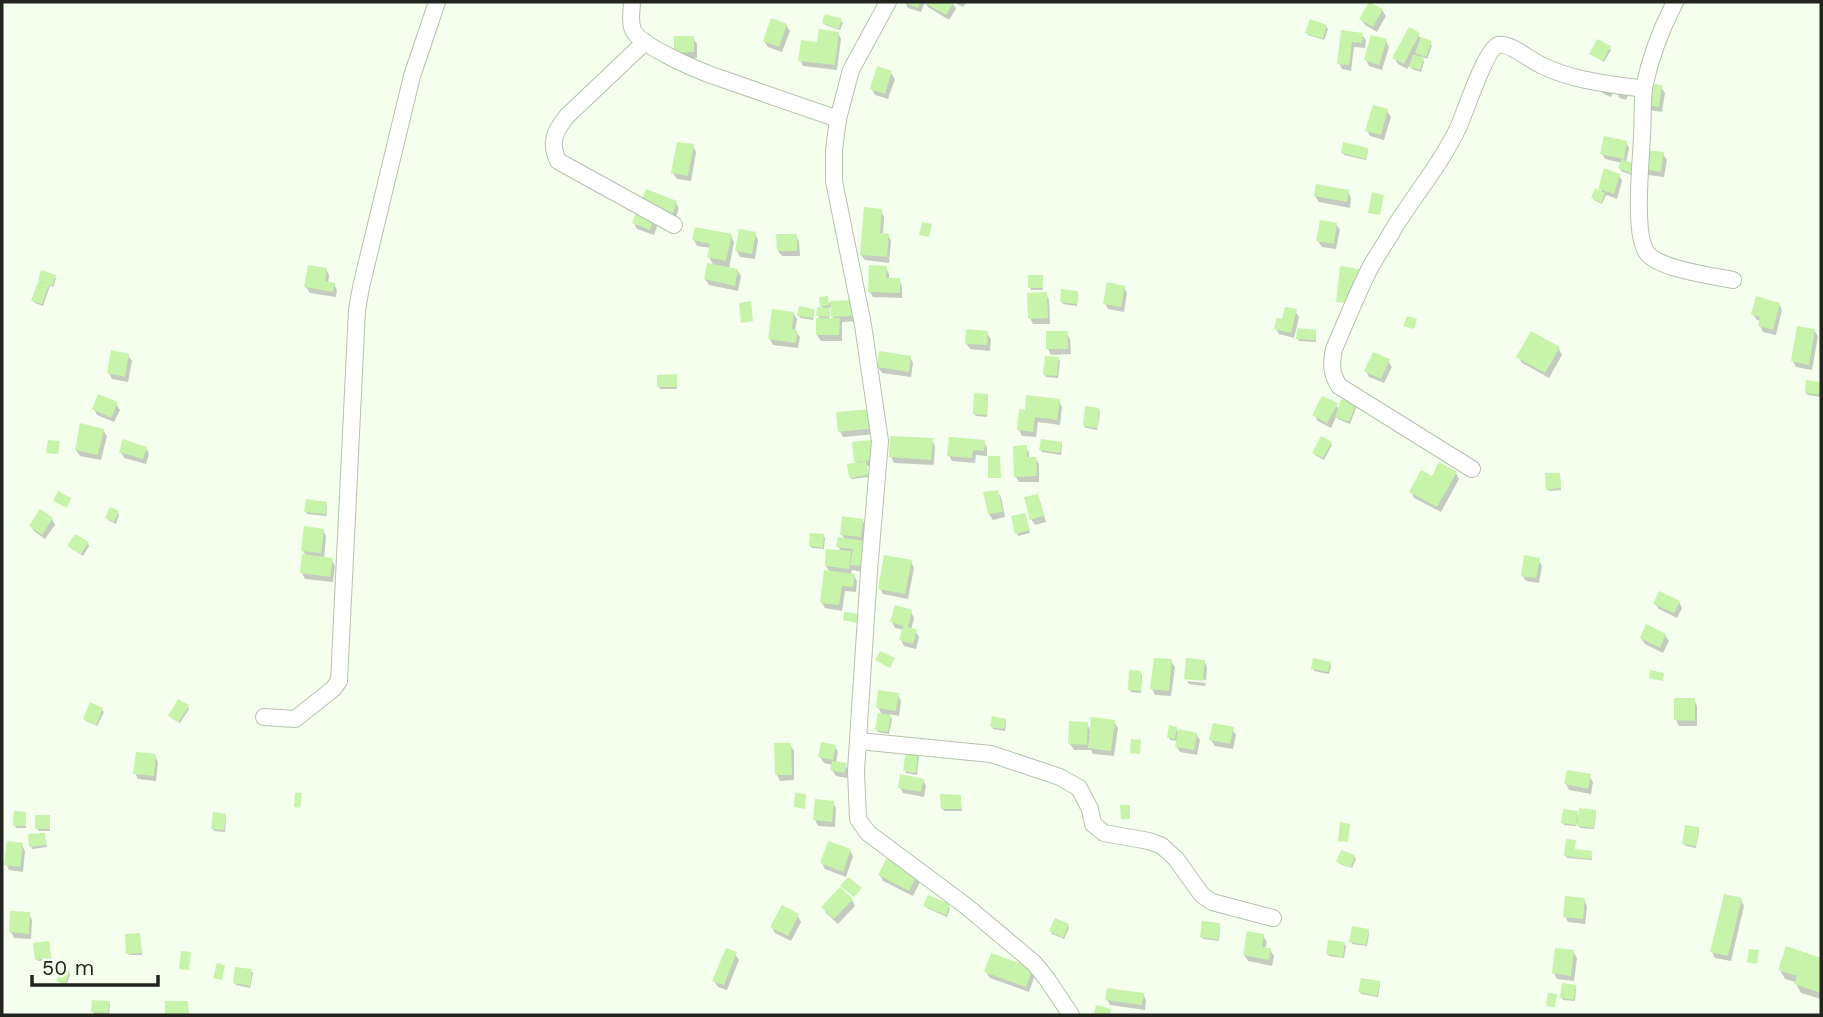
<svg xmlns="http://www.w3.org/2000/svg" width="1823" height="1017" font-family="'Work Sans',sans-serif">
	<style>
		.shadow { fill: #0003; fill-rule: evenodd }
		.building { fill: #c7f3ab }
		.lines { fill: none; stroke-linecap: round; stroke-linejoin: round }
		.minor-casing { stroke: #b6c2af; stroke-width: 18 }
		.minor { stroke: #fff; stroke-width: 16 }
	</style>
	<rect width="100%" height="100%" fill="#f4ffee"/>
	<g class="shadow">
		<path d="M905 2H952L956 9 949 20 928 7 925 2 921 12 908 8Z"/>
		<path d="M954 2H966L963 7Z"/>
		<path d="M1382 10 1386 16 1377 32 1365 25 1361 19Z"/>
		<path d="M841 21 843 23 840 30 825 25 824 23Z"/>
		<path d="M786 25 790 31 782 52 768 47 764 41Z"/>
		<path d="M1326 27 1328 29 1324 40 1308 35 1307 33Z"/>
		<path d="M1409 30 1432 45 1427 59 1421 56 1424 62 1421 72 1412 69 1410 65 1407 69 1398 64 1394 58Z"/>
		<path d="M1343 32 1362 35 1366 40 1365 48 1354 47 1351 71 1342 69 1339 63Z"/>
		<path d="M838 33 841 39 837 70 803 66 800 60 819 44Z"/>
		<path d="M693 38 697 44V58H679L675 52Z"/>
		<path d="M1386 41 1389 47 1382 70 1369 66 1366 60Z"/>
		<path d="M1609 48 1611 50 1604 62 1591 54Z"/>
		<path d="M891 73 895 79 888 99 875 95 872 89Z"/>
		<path d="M1622 82 1631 87 1626 100 1620 98 1618 96Z"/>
		<path d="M1617 83 1611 97 1602 93 1601 91Z"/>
		<path d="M1661 87 1665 93 1662 112 1647 110Z"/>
		<path d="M1387 111 1391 117 1384 140 1370 136 1367 130Z"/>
		<path d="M1626 142 1629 148 1626 163 1634 176 1621 171 1620 168 1622 163 1605 159 1602 153Z"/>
		<path d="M693 146 696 152 691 181 677 179 673 173Z"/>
		<path d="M1367 149 1368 152 1366 160 1344 155 1343 153Z"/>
		<path d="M1663 154 1667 160 1664 177 1648 175 1644 169Z"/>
		<path d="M1619 175 1622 181 1617 199 1606 195 1602 204 1594 200 1593 198 1603 194 1600 188Z"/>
		<path d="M1348 192 1351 198 1350 208 1319 202 1315 196Z"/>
		<path d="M676 203 679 208 675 220 661 215 654 235 637 229 634 223Z"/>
		<path d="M881 211 884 217 883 235H888L891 241 889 263 865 260 861 255Z"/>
		<path d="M1336 224 1340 230 1336 249 1322 247 1318 241Z"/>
		<path d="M755 234 758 240 755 259 740 257 737 251Z"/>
		<path d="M731 236 734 242 729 269 737 270 741 276 738 291 709 285 705 279 714 266 709 257 711 248 697 246 694 240Z"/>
		<path d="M796 236 799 241 800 256H782L778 251Z"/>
		<path d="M886 268 889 274V280H899L902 286V298L873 297 870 292Z"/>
		<path d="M326 269 329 275 328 283 334 284 337 290 336 297 310 293 306 287Z"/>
		<path d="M43 272 55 276 56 279 53 287 50 286 43 306 35 303 33 301Z"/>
		<path d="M1042 277 1043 290H1031L1030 287Z"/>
		<path d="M1124 287 1127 293 1124 312 1108 309 1105 303Z"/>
		<path d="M1077 293 1078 295 1077 306 1063 304 1062 302Z"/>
		<path d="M1046 294 1049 300 1050 324H1033L1030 318Z"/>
		<path d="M854 302 858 321 842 322V341H821L817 335 820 320 818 315 823 309 822 306 829 303ZM832 307 833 320H829L830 312 827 308Z"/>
		<path d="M1779 304 1782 310 1776 335 1763 332 1760 326 1761 321 1757 320 1753 314Z"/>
		<path d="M813 311 814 313 813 320 800 318 799 315Z"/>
		<path d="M1295 311 1299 317 1294 338 1279 334 1276 329Z"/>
		<path d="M793 313 797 319 795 331 800 337 798 348 773 345 770 339Z"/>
		<path d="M1814 330 1818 336 1812 370 1796 367 1793 361Z"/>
		<path d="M1315 331 1316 342 1299 341 1298 339Z"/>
		<path d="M987 333 991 339 990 351 970 349 966 343Z"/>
		<path d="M1067 333 1070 339 1071 354 1051 355 1048 349Z"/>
		<path d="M1559 349 1562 355 1549 378 1522 363 1518 357Z"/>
		<path d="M128 355 132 361 128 382 112 379 109 373Z"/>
		<path d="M910 357 913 363 911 377 882 373 878 367Z"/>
		<path d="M1058 359 1060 361 1058 378 1046 377 1045 374Z"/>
		<path d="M1388 361 1392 367 1384 383 1369 377 1366 371Z"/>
		<path d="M677 378V389H660L659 387Z"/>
		<path d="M1808 382 1821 383V397L1808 395 1806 393Z"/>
		<path d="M987 395 988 398 987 417 976 416 974 414Z"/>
		<path d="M1059 401 1062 407 1060 425 1038 422 1036 437 1022 436 1019 430 1021 411Z"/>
		<path d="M116 404 120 410 114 422 97 415 94 409Z"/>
		<path d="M1336 405 1339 410 1355 406 1356 408 1350 424 1338 419 1336 417 1331 428 1318 421 1314 415Z"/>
		<path d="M1098 409 1100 412 1097 430 1086 428 1084 426Z"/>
		<path d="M872 411 877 434 843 437 840 431Z"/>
		<path d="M103 430 107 436 101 460 80 456 76 450Z"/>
		<path d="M932 440 935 446 934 465 894 463 891 457Z"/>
		<path d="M871 442 876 466H867L868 477 852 479 850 477 858 464 856 461Z"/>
		<path d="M984 442 987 448V456L976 455 975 463 952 461 949 455Z"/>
		<path d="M1061 443 1062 445 1061 455 1042 452 1041 450Z"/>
		<path d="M1330 443 1332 445 1324 460 1315 455 1314 453Z"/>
		<path d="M1026 447 1029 453V458H1035L1039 464V482H1019L1016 477Z"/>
		<path d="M146 448 149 454 146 464 124 458 121 452Z"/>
		<path d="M1456 473 1459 479 1441 512 1414 498 1411 492 1432 478Z"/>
		<path d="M1560 477 1561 490 1549 491 1548 489Z"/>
		<path d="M997 492 1001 497 1005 517 993 520 989 514Z"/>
		<path d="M1037 496 1040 501 1046 522 1035 525 1031 519Z"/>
		<path d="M325 504 327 506 326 516 307 514 306 512Z"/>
		<path d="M118 513 119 515 116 524 108 520 107 518Z"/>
		<path d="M1025 517 1030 533 1018 536 1017 533Z"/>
		<path d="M52 519 55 525 45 539 34 531 31 526Z"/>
		<path d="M862 520 866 526 864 572 852 570 851 575H854L857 581 856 592 845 591 842 611 825 608 822 603 830 572 826 566 841 552 838 546 845 539 842 535Z"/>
		<path d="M323 530 326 536 324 559 332 560 335 566 333 582 305 579 302 573 306 556 303 551Z"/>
		<path d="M823 536 825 538 824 549 812 548 810 546Z"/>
		<path d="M88 544 89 546 83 556 71 548Z"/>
		<path d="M1538 560 1542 566 1539 583 1526 581 1522 575Z"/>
		<path d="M911 562 914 568 908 599 883 594 880 588Z"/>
		<path d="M1679 602 1682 608 1677 618 1659 609 1655 604Z"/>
		<path d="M911 612 914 618 911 630 916 632 919 637 916 649 904 646 901 640 904 630 895 628 892 622Z"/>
		<path d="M1665 635 1669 641 1663 653 1645 644 1641 638Z"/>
		<path d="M1171 661 1175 667 1171 696 1155 695 1152 689Z"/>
		<path d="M1204 661 1207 667 1206 680 1187 677V681L1186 678Z"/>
		<path d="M1330 663 1331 666 1329 674 1314 671 1313 669Z"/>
		<path d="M1140 672 1142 675 1141 693 1131 692 1130 690Z"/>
		<path d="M1187 681 1206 683 1205 686 1189 684Z"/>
		<path d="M898 695 901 701 899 716 889 714 892 719 889 734 878 732 877 729 882 715 878 707Z"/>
		<path d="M1694 700 1697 706V726H1679L1676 720Z"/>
		<path d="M187 706 189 709 180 723 171 718 170 716Z"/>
		<path d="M102 710 104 712 97 726 86 721 85 719Z"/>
		<path d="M1005 720 1006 722 1005 731 993 729 992 726Z"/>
		<path d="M1114 722 1118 728 1114 756 1093 754 1091 750H1074L1070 744 1087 724 1091 732Z"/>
		<path d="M1176 728 1177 731 1196 734 1200 740 1197 755 1180 752 1176 746 1178 741 1170 740 1169 737Z"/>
		<path d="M1232 729 1236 735 1233 749 1215 746 1211 740Z"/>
		<path d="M790 745 794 751V780L780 781 777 775Z"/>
		<path d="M835 747 838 752 836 763 845 765 849 771 847 778 836 776 832 770 833 765 824 763 820 757Z"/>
		<path d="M917 753 919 755 917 775 906 773 905 771Z"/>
		<path d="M155 756 158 762 156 781 138 779 135 773Z"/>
		<path d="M1589 776 1593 782 1591 794 1569 790 1566 784Z"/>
		<path d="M923 780 926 786 924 797 903 793 900 787Z"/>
		<path d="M960 796 962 811H944L942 808Z"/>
		<path d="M833 803 836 808 835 827 818 826 815 820Z"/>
		<path d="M1594 812 1596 814 1594 829 1580 828 1577 822 1576 826 1564 825 1563 822 1577 813 1580 818Z"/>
		<path d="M25 813 26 828H16L14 825Z"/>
		<path d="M225 815 226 817 225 832 214 831 213 828Z"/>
		<path d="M49 816 50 831H39L37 829Z"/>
		<path d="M1698 828 1699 831 1696 848 1686 846 1684 844Z"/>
		<path d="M44 834 47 847 32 849 31 846Z"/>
		<path d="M1575 842V851L1591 853 1592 860 1567 858 1566 855Z"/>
		<path d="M22 845 25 851 23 872 9 870 6 864Z"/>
		<path d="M850 850 853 856 846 877 825 869 822 863Z"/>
		<path d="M1354 856 1356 859 1352 868 1340 864 1338 862Z"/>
		<path d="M888 860 921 880 913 896 883 881 880 875Z"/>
		<path d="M852 900 855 906 838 924 826 913 823 907Z"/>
		<path d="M1584 900 1587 906 1585 924 1568 922 1565 916Z"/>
		<path d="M1741 900 1744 906 1731 961 1715 958 1712 952Z"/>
		<path d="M925 906H949L950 908 947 917 927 908Z"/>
		<path d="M29 914 32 920 31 939 14 938 11 932Z"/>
		<path d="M798 916 801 922 791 941 775 933 772 927Z"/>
		<path d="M1219 925 1220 927 1219 941 1203 939 1202 937Z"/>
		<path d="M1068 926 1069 928 1064 939 1052 934 1051 931Z"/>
		<path d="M1368 931 1369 933 1367 946 1352 944 1351 941Z"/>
		<path d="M140 935 142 955H129L128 953Z"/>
		<path d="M1263 936 1267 942 1265 949 1270 950 1274 956 1272 966 1248 961 1244 955Z"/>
		<path d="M49 943 51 960 38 961 37 959Z"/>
		<path d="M1344 944 1346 946 1344 958 1329 956 1328 954Z"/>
		<path d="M1787 948 1821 959V999L1801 993 1795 982 1785 979 1780 970Z"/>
		<path d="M1573 952 1577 958 1574 981 1557 979 1554 973Z"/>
		<path d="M735 954 739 960 727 990 718 987 714 981Z"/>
		<path d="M1032 969 1035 975 1029 992 990 978 986 972Z"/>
		<path d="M251 971 253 973 250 988 236 985 235 983Z"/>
		<path d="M69 972 70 975 66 986 60 983 58 981Z"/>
		<path d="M1379 982 1380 985 1378 997 1361 994 1360 992Z"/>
		<path d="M1575 986 1576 989 1575 1001 1563 1000 1562 998Z"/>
		<path d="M1143 994 1146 1000 1145 1010 1110 1005 1107 999Z"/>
		<path d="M109 1003 110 1005 109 1015 94 1014 93 1011Z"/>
	</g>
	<g class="building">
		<path d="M903 2H920L918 8Z"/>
		<path d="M923 2H954L946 15Z"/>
		<path d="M1369 2 1383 9 1373 27 1359 19Z"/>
		<path d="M825 14 842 19 839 29 822 23Z"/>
		<path d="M771 18 787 24 779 47 763 41Z"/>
		<path d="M1310 19 1327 25 1323 39 1305 33Z"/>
		<path d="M1409 27 1420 33 1404 64 1392 58Z"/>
		<path d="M819 29 839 32 835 65 798 61 801 40 817 42Z"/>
		<path d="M1341 30 1363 33 1362 43 1352 42 1349 65 1337 64Z"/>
		<path d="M1371 35 1387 39 1379 65 1364 60Z"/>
		<path d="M674 36H694V52L674 53Z"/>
		<path d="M1421 37 1432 41 1426 57 1415 53Z"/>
		<path d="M1597 39 1611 46 1603 61 1589 54Z"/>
		<path d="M1413 54 1424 58 1420 70 1409 67Z"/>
		<path d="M877 66 892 71 885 94 870 89Z"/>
		<path d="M1645 83 1662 85 1659 107 1642 104Z"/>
		<path d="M1373 105 1388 109 1381 135 1365 131Z"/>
		<path d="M1604 136 1627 141 1624 159 1600 154Z"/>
		<path d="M677 142 694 144 688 176 671 173Z"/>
		<path d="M1343 142 1368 148 1366 159 1341 153Z"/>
		<path d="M1645 150 1664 152 1661 172 1642 169Z"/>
		<path d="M1622 159 1636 165 1633 174 1618 168Z"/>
		<path d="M1604 168 1620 174 1614 194 1598 189Z"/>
		<path d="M1316 184 1349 190 1347 202 1314 196Z"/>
		<path d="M1595 188 1605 193 1601 203 1591 198Z"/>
		<path d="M646 189 677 201 672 215 658 210 650 230 632 223Z"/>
		<path d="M1372 192 1384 195 1380 215 1368 213Z"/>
		<path d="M864 207 882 209 880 233 889 234 887 257 860 255Z"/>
		<path d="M1320 220 1337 223 1334 244 1316 241Z"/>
		<path d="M922 222 932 224 929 237 919 235Z"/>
		<path d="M695 227 732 234 726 261 707 257 710 244 692 240Z"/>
		<path d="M739 229 756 232 752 254 735 251Z"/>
		<path d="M776 234H797V251H777Z"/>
		<path d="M707 263 738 269 735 286 704 279Z"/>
		<path d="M308 265 327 268 325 281 335 283 333 292 304 287Z"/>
		<path d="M869 265 887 266 886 278H900V293L868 292Z"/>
		<path d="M1340 266 1359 269 1355 304 1336 302Z"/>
		<path d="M41 270 56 275 52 286 49 285 42 304 31 301 38 282 45 283 38 281Z"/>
		<rect x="1028" y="275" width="15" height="13"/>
		<path d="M1107 282 1125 286 1121 307 1103 304Z"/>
		<path d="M1061 289 1078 291 1077 304 1060 302Z"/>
		<path d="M1047 292 1048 318 1028 319 1027 293Z"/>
		<path d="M828 296 829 305 820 307 819 297Z"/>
		<path d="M1756 296 1780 303 1773 330 1758 326 1760 317 1751 314Z"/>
		<path d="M855 300 856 316 831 317 830 301Z"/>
		<path d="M751 301 753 321 741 323 739 303Z"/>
		<path d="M799 306 814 309 813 318 797 316Z"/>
		<path d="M817 307 830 308 829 317 816 316Z"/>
		<path d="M1285 307 1297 309 1291 333 1274 329 1277 318 1282 319Z"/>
		<path d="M772 309 794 312 792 329 797 330 796 343 768 339Z"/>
		<path d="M1407 316 1417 319 1414 329 1403 326Z"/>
		<path d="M816 318H840L839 335H816Z"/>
		<path d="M1797 326 1815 329 1809 365 1791 361Z"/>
		<path d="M1297 328 1316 330V340L1296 339Z"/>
		<path d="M966 329 988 331 987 345 965 344Z"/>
		<rect x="1046" y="331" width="22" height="18"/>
		<path d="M1531 331 1560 347 1545 373 1516 357Z"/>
		<path d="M111 350 129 354 125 377 107 373Z"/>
		<path d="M879 351 911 356 909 372 877 367Z"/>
		<path d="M1373 352 1390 359 1381 379 1364 371Z"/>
		<path d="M1045 356 1059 357 1057 376 1043 375Z"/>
		<path d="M677 374V387H657V375Z"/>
		<path d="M1806 380 1821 382V395L1805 393Z"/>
		<path d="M974 393 988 394 987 415 973 414Z"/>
		<path d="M98 394 118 402 111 418 92 409Z"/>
		<path d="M1026 395 1060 399 1057 420 1035 417 1033 432 1017 430 1019 409 1025 410Z"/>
		<path d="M1322 396 1338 403 1327 423 1312 415Z"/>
		<path d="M1341 399 1356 404 1349 422 1335 417Z"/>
		<path d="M1085 406 1099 408 1097 428 1083 426Z"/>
		<path d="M873 409 875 428 838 432 836 412Z"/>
		<path d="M80 423 104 429 98 455 75 450Z"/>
		<path d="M890 436 933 438 931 460 889 457Z"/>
		<path d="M1321 436 1332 442 1323 458 1312 453Z"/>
		<path d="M949 437 985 440 984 451 973 450 972 458 947 456Z"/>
		<path d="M123 439 147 447 143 459 119 452Z"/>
		<path d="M1041 439 1062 442 1060 453 1039 450Z"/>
		<path d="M48 440 60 441 58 454 46 453Z"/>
		<path d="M872 440 873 460 854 462 852 442Z"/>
		<path d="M1027 445V457H1036L1037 476 1014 477 1013 446Z"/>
		<path d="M988 456H1000L1001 478H988Z"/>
		<path d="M866 461 868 475 849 478 847 464Z"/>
		<path d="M1439 462 1457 472 1437 507 1409 492 1421 470 1432 476Z"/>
		<path d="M1545 473H1560L1561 488 1546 490Z"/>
		<path d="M998 490 1003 512 988 514 983 492Z"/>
		<path d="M58 491 71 498 67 508 53 501Z"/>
		<path d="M1038 494 1044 516 1030 520 1024 497Z"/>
		<path d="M306 499 327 502 325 514 304 512Z"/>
		<path d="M110 507 119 511 114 522 105 518Z"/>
		<path d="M40 509 53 518 42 535 29 526Z"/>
		<path d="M1025 513 1030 530 1015 534 1011 516Z"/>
		<path d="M842 516 863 519 861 537 840 535Z"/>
		<path d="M304 526 324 529 321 553 301 551Z"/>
		<path d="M810 533 824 534 823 548 809 546Z"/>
		<path d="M75 534 89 542 81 554 67 546Z"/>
		<path d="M838 537 865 541 861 566 850 565 853 549 836 547Z"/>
		<path d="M826 549 851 551 849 569 825 566Z"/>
		<path d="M302 554 333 558 330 577 300 573Z"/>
		<path d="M884 555 912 560 905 594 878 589Z"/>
		<path d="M1524 555 1540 558 1536 578 1521 576Z"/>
		<path d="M824 570 855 574 853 587 842 586 839 605 820 603Z"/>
		<path d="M1659 591 1680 601 1674 613 1653 604Z"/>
		<path d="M895 605 912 610 908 627 917 630 913 644 899 640 903 626 890 622Z"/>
		<path d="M844 612 859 614 857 623 843 620Z"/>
		<path d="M1646 624 1666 634 1660 648 1640 638Z"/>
		<path d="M880 651 895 658 890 668 875 660Z"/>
		<path d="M1154 658 1172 659 1169 691 1150 689Z"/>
		<path d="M1186 658 1205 660 1203 681 1184 679Z"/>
		<path d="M1313 658 1331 662 1328 672 1311 669Z"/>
		<path d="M1129 670 1141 671V691L1128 690Z"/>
		<path d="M1650 670 1664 673 1663 681 1649 678Z"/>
		<path d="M878 690 899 693 896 711 876 708Z"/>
		<path d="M1674 698H1695V721L1674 720Z"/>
		<path d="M178 699 189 705 179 722 168 716Z"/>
		<path d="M90 702 103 708 96 725 83 719Z"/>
		<path d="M878 713 891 715 888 732 875 730Z"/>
		<path d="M992 716 1006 719 1004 729 990 727Z"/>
		<path d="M1091 717 1115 720 1111 751 1088 748Z"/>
		<path d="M1069 721 1088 722 1087 745 1068 744Z"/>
		<path d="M1213 723 1234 727 1230 744 1209 740Z"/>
		<path d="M1169 725 1177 727 1175 739 1167 738Z"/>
		<path d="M1178 729 1197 733 1194 750 1175 747Z"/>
		<path d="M1131 739 1141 740 1140 754 1130 753Z"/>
		<path d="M821 742 836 745 833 760 818 757Z"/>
		<path d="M774 743H791L792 775H775Z"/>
		<path d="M906 749 918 751 916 773 903 771Z"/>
		<path d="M136 752 156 754 154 776 133 774Z"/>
		<path d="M832 761 847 763 844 773 830 770Z"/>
		<path d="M1567 770 1591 774 1588 789 1564 784Z"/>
		<path d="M900 774 924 779 921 792 898 788Z"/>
		<path d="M295 793H302L300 808 294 807Z"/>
		<path d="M795 793 806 794 805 809 794 807Z"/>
		<path d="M940 794 961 795V809H941Z"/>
		<path d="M815 799 834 801 832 822 813 820Z"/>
		<path d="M1120 805H1130V819H1121Z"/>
		<path d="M1579 808 1596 810 1594 828 1577 826Z"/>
		<path d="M1563 809 1578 811 1576 825 1561 823Z"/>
		<path d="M14 811 26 812V826H13Z"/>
		<path d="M213 812 226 814 224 830 211 829Z"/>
		<rect x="35" y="815" width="15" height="14"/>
		<path d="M1340 822 1350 824 1348 842 1338 841Z"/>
		<path d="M1685 825 1699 827 1696 846 1682 844Z"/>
		<path d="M45 833 46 845 29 847 28 834Z"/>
		<path d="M1566 839 1576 840 1575 849 1592 851 1591 859 1564 856Z"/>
		<path d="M7 841 23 843 20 867 4 865Z"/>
		<path d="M828 841 851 849 843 872 820 863Z"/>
		<path d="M1341 850 1355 855 1351 867 1336 862Z"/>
		<path d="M887 858 918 873 909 891 878 875Z"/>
		<path d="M848 877 862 888 854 897 840 886Z"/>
		<path d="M840 887 853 899 834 919 821 907Z"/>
		<path d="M1724 894 1742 898 1728 956 1710 952Z"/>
		<path d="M928 895 950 904 946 915 923 906Z"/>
		<path d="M1565 896 1585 898 1583 919 1563 917Z"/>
		<path d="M782 905 799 914 788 936 770 927Z"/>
		<path d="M10 911 30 912 29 934 9 932Z"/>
		<path d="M1055 918 1069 924 1063 938 1049 931Z"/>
		<path d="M1202 921 1220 923 1218 940 1200 937Z"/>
		<path d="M1352 926 1369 929 1366 945 1349 942Z"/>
		<path d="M1247 931 1264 934 1262 947 1271 948 1269 960 1243 955Z"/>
		<path d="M140 933 142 953 126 954 125 934Z"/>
		<path d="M1328 940 1345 942 1343 957 1326 954Z"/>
		<path d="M49 941 51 958 35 960 33 943Z"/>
		<path d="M1786 946 1821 958V993L1794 984 1797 976 1778 970Z"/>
		<path d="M726 948 737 952 724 985 712 981Z"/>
		<path d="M1555 948 1574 950 1571 976 1552 973Z"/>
		<path d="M1749 949 1759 950 1757 964 1747 962Z"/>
		<path d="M181 951 191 952 189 970 179 969Z"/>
		<path d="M991 953 1033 968 1026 987 984 972Z"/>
		<path d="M217 963 225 965 222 980 213 978Z"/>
		<path d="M235 967 252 969 250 986 233 983Z"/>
		<path d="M61 968 70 971 65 984 56 981Z"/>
		<path d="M1361 978 1380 981 1377 996 1358 992Z"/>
		<path d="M1562 983 1576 985 1574 1000 1560 998Z"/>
		<path d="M1107 988 1144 993 1142 1005 1105 1000Z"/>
		<path d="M1548 993 1557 994 1555 1007 1546 1006Z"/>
		<path d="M92 1000 110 1001 108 1013 91 1012Z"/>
		<path d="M165 1001H188L189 1015H165Z"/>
		<path d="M1096 1005 1111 1009 1110 1015 1094 1014Z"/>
	</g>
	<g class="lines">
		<g class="minor-casing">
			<g id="minor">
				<path d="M632 2C632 11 629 21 633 30 639 45 695 69 711 75L838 119"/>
				<path d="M888 2 851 70 838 119 834 150V181L863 325 880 441 869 571 856 771 858 819 868 833 966 906 1034 963 1047 979 1071 1015"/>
				<path d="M1675 2C1661 29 1650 58 1644 88 1642 103 1643 120 1642 136 1641 161 1633 235 1647 253 1659 269 1713 276 1733 280"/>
				<path d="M645 42 567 116C555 131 549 142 558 161L674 225"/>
				<path d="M1472 469 1339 386C1331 373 1331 364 1334 349 1346 322 1357 293 1371 266 1379 252 1388 239 1396 225 1417 192 1442 162 1459 126 1465 112 1486 49 1498 45 1509 42 1530 60 1541 65 1573 81 1609 84 1644 89"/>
				<path d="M264 717 295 719 333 689 339 681 357 310 361 287 412 76 437 2"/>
				<path d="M859 741 991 754 1060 777 1079 788 1090 809 1093 824 1104 833 1149 841 1162 846 1176 859 1202 895 1212 902 1273 918"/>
			</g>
		</g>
		<use href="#minor" class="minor"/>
	</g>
	<rect width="1823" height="1017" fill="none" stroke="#21251e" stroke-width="7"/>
	<path d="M32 975v10h126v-10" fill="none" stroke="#21251e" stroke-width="3.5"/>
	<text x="42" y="975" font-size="21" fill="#21251e" stroke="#f4ffee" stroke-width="5" paint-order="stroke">50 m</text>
</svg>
